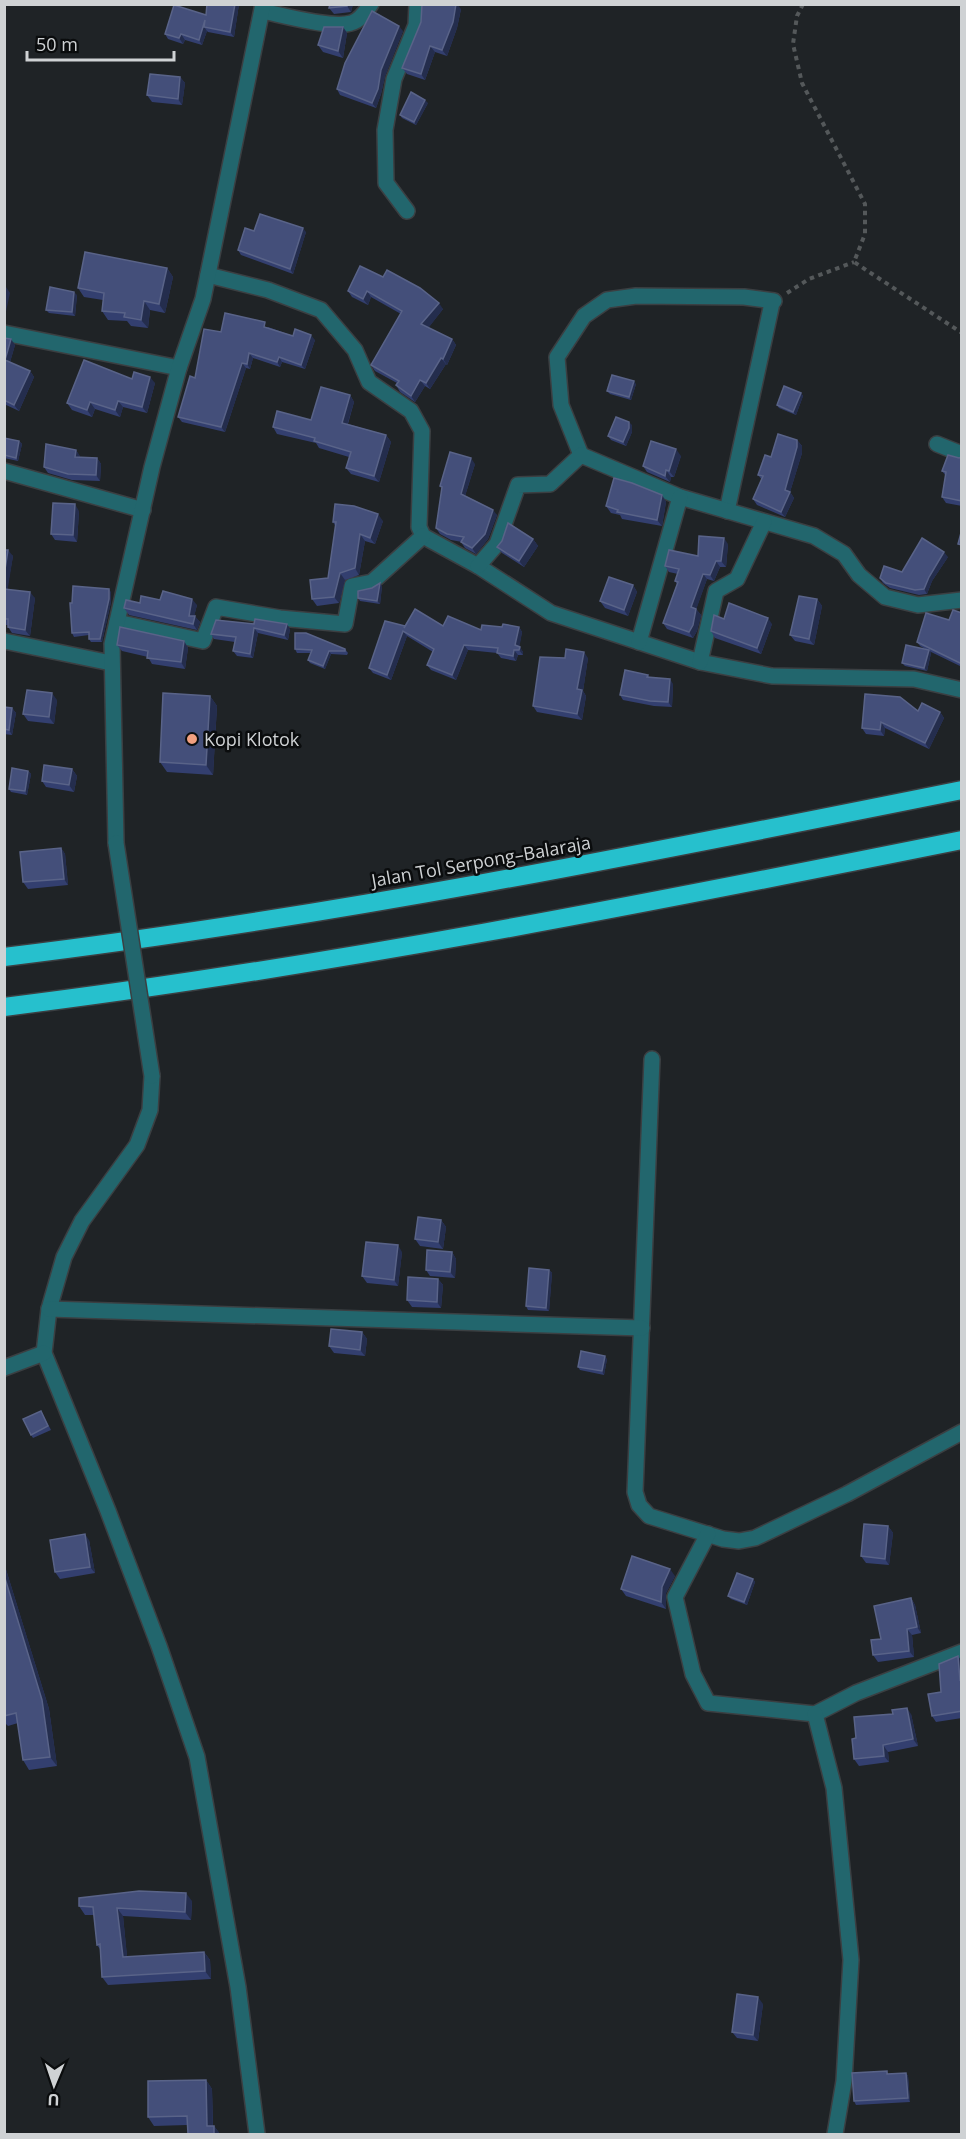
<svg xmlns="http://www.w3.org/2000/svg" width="966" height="2139" font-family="'Open Sans',sans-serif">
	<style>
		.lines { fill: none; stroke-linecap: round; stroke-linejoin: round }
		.minor-casing { stroke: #3b3f42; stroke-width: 18 }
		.motorway-casing { stroke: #3b3f42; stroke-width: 21 }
		.path { stroke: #54585a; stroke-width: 4; stroke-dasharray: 4.5 4.5; stroke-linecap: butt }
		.minor { stroke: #22666d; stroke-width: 15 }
		.motorway { stroke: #26c0cd; stroke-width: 18 }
		.minor-bridge-casing { stroke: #3b3f42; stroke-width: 18; stroke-linecap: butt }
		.minor-bridge { stroke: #22666d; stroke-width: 15 }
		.wall { fill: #333f6f }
		.shaded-wall { fill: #242d4d }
		.building { fill: #444f7a; stroke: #596388; stroke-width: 1.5 }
		.poi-dot { fill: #f2a080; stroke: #0a0c0d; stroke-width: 2 }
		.labels { text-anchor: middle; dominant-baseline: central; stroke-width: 5; stroke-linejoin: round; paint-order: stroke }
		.poi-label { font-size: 18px; fill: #cfd2d4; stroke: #0a0c0d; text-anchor: start }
		.street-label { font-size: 18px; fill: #cfd2d4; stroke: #0a0c0d }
	</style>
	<rect width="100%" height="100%" fill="#1f2326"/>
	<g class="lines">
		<g class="minor-casing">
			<g id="minor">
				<path d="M262 11C282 15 332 29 351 23 360 21 366 11 371 4"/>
				<path d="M407 211 386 183 385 130 394 79 416 25 417 4"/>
				<path d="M208 275 268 290 321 310 355 350 369 382 411 411 422 431 419 527 423 536 478 566 551 613 700 662 772 676 914 679 962 690"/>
				<path d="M4 333 179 368"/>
				<path d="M937 444 962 454"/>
				<path d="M581 455 561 405 557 357 584 316 607 300 636 296 744 297 774 301 772 303 727 511"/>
				<path d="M4 471 143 510"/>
				<path d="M478 566 497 544 518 485 550 484 581 455 680 497 814 536 844 554 859 575 885 597 918 605 962 600"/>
				<path d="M117 622 203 641 216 607 280 618 345 624 352 586 372 582 423 536"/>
				<path d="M4 641 111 663"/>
				<path d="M639 642 680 497"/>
				<path d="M700 662 716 591 737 579 764 522"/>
				<path d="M116 843 112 644 152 467 179 368 203 299 263 4"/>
				<path d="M652 1059 635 1492 639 1505 649 1516 723 1539 739 1541 755 1538 847 1494 962 1432"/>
				<path d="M152 1076 150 1110 137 1145 82 1221 64 1257 49 1309 44 1353 108 1511 159 1646 197 1757 238 1987 257 2134"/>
				<path d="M49 1309 642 1328"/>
				<path d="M4 1368 44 1353"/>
				<path d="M708 1534 675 1597 693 1674 708 1703 815 1714 856 1693 962 1652"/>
				<path d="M815 1714 834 1788 851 1960 844 2081 835 2134"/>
			</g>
		</g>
		<g class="motorway-casing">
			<g id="motorway">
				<path d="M4 957C326 918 644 854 962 790"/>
				<path d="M4 1007C326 967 644 904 962 840"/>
			</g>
		</g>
		<g class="path">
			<path d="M803 4 797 16 793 44 802 83 865 204V234L854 262 962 333"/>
			<path d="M787 293 809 279 854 262"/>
		</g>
		<use href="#minor" class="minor"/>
		<use href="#motorway" class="motorway"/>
		<g class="minor-bridge-casing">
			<path id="minor-bridge" d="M116 843 152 1076"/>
		</g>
		<use href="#minor-bridge" class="minor-bridge"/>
	</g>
	<g class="wall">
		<path d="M239 4 234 37 208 32 207 31 202 45 185 40 183 44 168 39 165 34 206 15Z"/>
		<path d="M330 4H353L351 12 334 14 329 8Z"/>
		<path d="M461 9 457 28 447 56 435 52 425 80 407 74 402 68 421 22Z"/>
		<path d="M343 27 347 33 343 58 323 52 318 45Z"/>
		<path d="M403 31 385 76 381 94 376 108 340 95 337 89Z"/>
		<path d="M180 77 185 83 182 105 152 102 147 95Z"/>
		<path d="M428 103 416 125 402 118 400 115Z"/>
		<path d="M254 231 306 232 293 274 241 255 238 250Z"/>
		<path d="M360 266 443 309 428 328 452 339 456 345 447 365 446 364 430 389 425 386 415 402 400 392 396 385 397 383 375 371 371 365 401 314 371 297 368 305 352 297 348 291Z"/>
		<path d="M167 268 173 277 165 313 150 310 148 328 131 326 127 321 108 320 102 311 103 300 84 297 78 288Z"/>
		<path d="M77 295 75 316 49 313 46 310Z"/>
		<path d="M268 327 293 336 315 340 305 369 282 362 280 367 253 358 250 369 246 368 225 432 182 422 178 417 195 378Z"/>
		<path d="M4 338 15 345 10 362 30 371 34 377 19 411 4 404Z"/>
		<path d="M132 379 155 383 147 413 123 407 120 417 95 409 92 417 72 410 67 403Z"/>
		<path d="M636 384 631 400 610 394 607 391Z"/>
		<path d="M801 393 803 396 796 415 779 408 777 405Z"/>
		<path d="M350 395 354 402 348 424 386 435 391 442 379 482 351 474 346 468 349 457 319 448 316 443 277 434 273 427 311 420Z"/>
		<path d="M632 425V432L626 446 611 440 608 436Z"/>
		<path d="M4 438 19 441 22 444 18 461 4 458Z"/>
		<path d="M797 440 802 446V453L790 492 794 498 785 517 757 505 753 499 762 480 758 475 771 457Z"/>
		<path d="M76 450 80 457 97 458 101 464 100 481 72 480 48 473 44 467Z"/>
		<path d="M681 456 674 477H671L670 482 647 472 643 466Z"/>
		<path d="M962 457V506L946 503 942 497 946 476 942 471Z"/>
		<path d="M475 464 465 496 497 515 488 539 476 554 465 548 461 542H462L451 540 440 534 436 528 442 488 440 486Z"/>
		<path d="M662 495 666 502 662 526 622 519 620 515 611 513 606 506Z"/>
		<path d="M79 511 77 542 55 540 51 534Z"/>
		<path d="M383 521 375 544 365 541 359 575 345 580 339 603 317 606 312 599 328 578 336 527 333 522Z"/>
		<path d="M533 539 538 546 524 567 502 553 497 547Z"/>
		<path d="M728 544 726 567H720L714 581 707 579 696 609 701 615 697 631 693 638 667 629 663 623 677 584 675 581 678 574 669 572 665 566 698 556Z"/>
		<path d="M4 550 13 556 7 589 35 598 30 636 12 633 8 627V625H4Z"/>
		<path d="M948 557 932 581 927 594 919 595 890 588 883 583 880 578Z"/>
		<path d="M633 585 637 592 628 616 605 608 600 601Z"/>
		<path d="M382 586 380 604 360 601 358 598Z"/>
		<path d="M111 592V602L102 642H91L89 639V635L74 637 72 633Z"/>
		<path d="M817 599 822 606 814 645 795 641 790 635Z"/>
		<path d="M160 600 197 605 194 616 200 622 197 630 129 615 124 608 140 603Z"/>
		<path d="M962 613V667L929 651 931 653 927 671 905 666 902 663 927 650 920 646 917 642 949 620Z"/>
		<path d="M724 619 772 624 761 654 715 638 711 631Z"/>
		<path d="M216 620 290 629 288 640 258 633 253 658 237 656 233 651 235 642 214 639 211 634Z"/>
		<path d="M405 626H443L481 630 502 627H519L522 632 519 647 523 652V655H518L516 661 501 658 497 653 468 650 456 680 431 670 427 665 433 652 407 636 391 680 373 673 369 668Z"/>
		<path d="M184 641 188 648 185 669 152 664 148 657 122 651 117 645Z"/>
		<path d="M295 649H345L348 653 347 655 331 654 325 669 310 663 308 660 311 653H297Z"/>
		<path d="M565 658H588L583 691 586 696 582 720 537 712 533 706Z"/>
		<path d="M648 675 650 678 673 684 672 707 654 706 623 700 620 695Z"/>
		<path d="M210 696 217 706 213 775 167 772 160 762Z"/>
		<path d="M57 700 54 724 28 721 23 714Z"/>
		<path d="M4 707 12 708 16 713 12 735 4 734Z"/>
		<path d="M918 711 940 712 944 718 929 749 885 728 884 736 866 734 862 728Z"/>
		<path d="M72 769 77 776 74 792 46 787 42 781Z"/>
		<path d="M28 771 31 774 27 795 11 792 9 789Z"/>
		<path d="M61 848 65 854 68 885 28 889 23 882Z"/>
		<path d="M441 1220 446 1227 443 1249 420 1246 415 1239Z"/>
		<path d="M402 1252 398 1286 367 1283 362 1276Z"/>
		<path d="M452 1252 456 1259 455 1278 430 1276 426 1270Z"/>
		<path d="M549 1270 552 1273 549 1311 528 1310 526 1306Z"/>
		<path d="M438 1279 443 1285 441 1308 412 1307 407 1300Z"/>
		<path d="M362 1332 367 1339 365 1356 334 1353 329 1346Z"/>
		<path d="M607 1359 604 1375 580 1370 578 1367Z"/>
		<path d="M41 1411 51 1430 33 1438 31 1435Z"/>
		<path d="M888 1526 893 1533 889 1565 866 1563 861 1556Z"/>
		<path d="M89 1540 95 1573 60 1579 55 1572Z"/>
		<path d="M4 1563 49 1709 57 1766 29 1770 23 1760 18 1723 8 1726 4 1722Z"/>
		<path d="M675 1576 666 1593V1609L626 1596 621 1589Z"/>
		<path d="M753 1579 755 1582 747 1605 731 1599 728 1596Z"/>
		<path d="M911 1598 915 1605 921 1633 912 1635 914 1657 878 1662 873 1655 881 1639Z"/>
		<path d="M962 1661V1718L936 1722 932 1716 941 1692Z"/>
		<path d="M911 1714 918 1746 888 1752 889 1762 859 1766 854 1759 856 1738Z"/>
		<path d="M192 1901 191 1920 123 1916 127 1957 204 1952 210 1960 211 1979 108 1985 102 1977 100 1949 97 1945 94 1915H85L79 1906Z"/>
		<path d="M763 2004 758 2041 737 2038 732 2032Z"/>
		<path d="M887 2071 888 2074 906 2073 908 2076 910 2102 856 2105 854 2101Z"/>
		<path d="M206 2080 212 2089 213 2126H214L220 2134 187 2125 154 2126 148 2117Z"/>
	</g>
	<g class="shaded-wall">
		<path d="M235 4H239L234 37 230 32Z"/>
		<path d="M347 4H353L351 12 347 6Z"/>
		<path d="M456 4H457L461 9 457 28 447 56 442 50Z"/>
		<path d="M205 20 204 27 207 31 202 45 199 40Z"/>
		<path d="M399 26 403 31 385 76 381 94 376 108 372 103 381 70Z"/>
		<path d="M343 27 347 33 343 58 338 51Z"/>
		<path d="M181 34 185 40 183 44 179 38Z"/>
		<path d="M430 46 435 52 425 80 421 74Z"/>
		<path d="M180 77 185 83 182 105 178 99Z"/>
		<path d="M425 100 428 103 416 125 414 122Z"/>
		<path d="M303 228 306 232 293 274 290 269Z"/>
		<path d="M167 268 173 277 165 313 159 304Z"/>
		<path d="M6 287 10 293 4 321V294Z"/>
		<path d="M367 291 371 297 368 305 363 299Z"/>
		<path d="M74 292 77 295 75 316 72 312Z"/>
		<path d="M144 301 150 310 148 328 141 320Z"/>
		<path d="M439 303 443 309 426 331 421 324Z"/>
		<path d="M311 335 315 340 305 369 301 365Z"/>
		<path d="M11 339 15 345 9 366 5 360Z"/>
		<path d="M452 339 456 345 447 365 443 359Z"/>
		<path d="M249 353 253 358 250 369 247 364Z"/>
		<path d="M279 357 282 362 280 367 277 362Z"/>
		<path d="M441 358 446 364 430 389 426 383Z"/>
		<path d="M242 363 246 368 225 432 221 427Z"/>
		<path d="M30 371 34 377 19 411 14 405Z"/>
		<path d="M150 377 155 383 147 413 142 407Z"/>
		<path d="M420 380 425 386 415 402 411 396Z"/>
		<path d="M634 381 636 384 631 400 629 397Z"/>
		<path d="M801 393 803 396 796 415 793 412Z"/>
		<path d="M350 395 354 402 346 429 342 423Z"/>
		<path d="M118 401 123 407 120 417 115 410Z"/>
		<path d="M90 402 95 409 92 417 87 410Z"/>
		<path d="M629 422 632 425V432L626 446 623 442Z"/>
		<path d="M386 435 391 442 379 482 374 476Z"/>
		<path d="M797 440 802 446V453L790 492 794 498 785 517 781 512 785 490Z"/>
		<path d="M19 441 22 444 18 461 16 458Z"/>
		<path d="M676 449 681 456 674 477 669 471Z"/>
		<path d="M76 450 80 456V462L75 457Z"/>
		<path d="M97 458 101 464 100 481 96 475Z"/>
		<path d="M471 458 475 464 464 499 461 494Z"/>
		<path d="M666 470 671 477 670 482 665 476Z"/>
		<path d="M662 495 666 502 662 526 657 520Z"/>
		<path d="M75 504 79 511 77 542 73 535Z"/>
		<path d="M493 510 497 515 488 539 476 554 472 548Z"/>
		<path d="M378 514 383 521 375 544 370 538Z"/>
		<path d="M360 534 365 541 359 575 355 568Z"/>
		<path d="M724 538 728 544 726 567 721 561Z"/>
		<path d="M533 539 538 546 524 567 519 561Z"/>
		<path d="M8 550 13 556 7 594 4 591V576Z"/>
		<path d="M944 552 948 557 932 581 927 594 924 589 929 577Z"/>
		<path d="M716 561 720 567 714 581 710 575Z"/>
		<path d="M340 573 345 580 339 603 334 597Z"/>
		<path d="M703 574 707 579 695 613 691 607Z"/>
		<path d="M380 583 382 586 380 604 377 601Z"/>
		<path d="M633 585 637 592 628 616 624 610Z"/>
		<path d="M109 589 111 592V602L102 642 100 639Z"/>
		<path d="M30 592 35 598 30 636 25 630Z"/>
		<path d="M192 599 197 605 193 621 195 616 200 622 197 630 193 624 189 616Z"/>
		<path d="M817 599 822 606 814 645 809 639Z"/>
		<path d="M696 609 701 615 697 631 693 638 689 632Z"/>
		<path d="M768 618 772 624 761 654 757 648Z"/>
		<path d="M287 624 290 629 288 640 284 635Z"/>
		<path d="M519 627 522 632 519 650 515 645Z"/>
		<path d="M254 628 258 633 253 658 250 654Z"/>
		<path d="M403 631 407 636 391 680 387 675Z"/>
		<path d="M184 641 188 648 185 669 181 662Z"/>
		<path d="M464 645 468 650 456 680 452 675Z"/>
		<path d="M520 647 523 652V655L519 650Z"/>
		<path d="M514 650 518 655 516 661 513 656Z"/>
		<path d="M929 650 931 653 927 671 924 668Z"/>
		<path d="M329 651 331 654 325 669 323 666Z"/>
		<path d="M584 652 588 658 583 691 586 696 582 720 577 714V689Z"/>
		<path d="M670 679 673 684 672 707 668 702Z"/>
		<path d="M52 693 57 700 54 724 49 717Z"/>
		<path d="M210 696 217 706 213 775 206 765Z"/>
		<path d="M12 708 16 713 12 735 9 730Z"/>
		<path d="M940 712 944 718 929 749 925 743Z"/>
		<path d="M881 722 885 728 884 736 880 730Z"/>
		<path d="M72 769 77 776 74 792 69 785Z"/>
		<path d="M28 771 31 774 27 795 25 791Z"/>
		<path d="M61 848 65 854 68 885 64 879Z"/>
		<path d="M441 1220 446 1227 443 1249 438 1242Z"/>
		<path d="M398 1245 402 1252 398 1286 394 1280Z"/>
		<path d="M452 1252 456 1259 455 1278 450 1272Z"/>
		<path d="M549 1270 552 1273 549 1311 546 1308Z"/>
		<path d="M438 1279 443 1285 441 1308 437 1302Z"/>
		<path d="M362 1332 367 1339 365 1356 360 1350Z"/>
		<path d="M605 1356 607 1359 604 1375 602 1371Z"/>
		<path d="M888 1526 893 1533 889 1565 885 1559Z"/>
		<path d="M85 1534 89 1540 95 1573 90 1567Z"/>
		<path d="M4 1563 49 1709 57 1766 50 1757 4 1575Z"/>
		<path d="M670 1569 675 1576 666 1593V1609L661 1602 662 1587Z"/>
		<path d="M753 1579 755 1582 747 1605 744 1602Z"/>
		<path d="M911 1598 915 1605 921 1633 917 1627Z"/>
		<path d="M907 1629 912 1635 914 1657 909 1651Z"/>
		<path d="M958 1656 962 1661V1681L960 1680Z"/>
		<path d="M907 1708 911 1714 918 1746 913 1739Z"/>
		<path d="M883 1745 888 1752 889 1762 884 1756Z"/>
		<path d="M186 1893 192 1901 191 1920 185 1912Z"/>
		<path d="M117 1908 123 1916 128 1966 123 1957Z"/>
		<path d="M204 1952 210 1960 211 1979 205 1971Z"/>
		<path d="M758 1997 763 2004 758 2041 753 2035Z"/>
		<path d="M906 2073 908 2076 910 2102 908 2098Z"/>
		<path d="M206 2080 212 2089 213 2134 207 2126Z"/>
		<path d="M214 2126 220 2134H214Z"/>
	</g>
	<g class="building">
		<path d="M207 4H235L230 32 204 27 205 20 199 40 181 34 179 38 165 34 174 5 206 15Z"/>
		<path d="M330 4H347V6L329 8Z"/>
		<path d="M422 4H456L453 22 442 50 430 46 421 74 402 68 421 22Z"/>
		<path d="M372 11 399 26 381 70 378 89 372 103 337 89 345 63Z"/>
		<path d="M324 27H343L338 51 318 45Z"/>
		<path d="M150 74 180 77 178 99 147 95Z"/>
		<path d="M411 92 425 100 414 122 400 115Z"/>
		<path d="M260 214 303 228 290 269 238 250 245 228 254 231Z"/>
		<path d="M85 252 167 268 159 304 144 301 141 320 124 317 125 313 102 311 104 293 78 288Z"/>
		<path d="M360 266 383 277 387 270 420 288 439 303 421 324 452 339 443 359 441 358 426 383 420 380 411 396 396 385 399 381 371 365 402 311 367 291 363 299 348 291Z"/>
		<path d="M50 287 74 292 72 312 46 310Z"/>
		<path d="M225 313 265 322 264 327 293 336 295 329 311 335 301 365 279 357 277 362 249 353 247 364 242 363 221 427 178 417 190 376 195 378 204 329 221 332Z"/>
		<path d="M4 338 11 339 5 360 30 371 14 405 4 400Z"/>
		<path d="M84 360 132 379 134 372 150 377 142 407 118 401 115 410 90 402 87 410 67 403Z"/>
		<path d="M612 375 634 381 629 397 607 391Z"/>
		<path d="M784 386 801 393 793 412 777 405Z"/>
		<path d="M321 387 350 395 342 423 386 435 374 476 346 468 351 452 314 441 315 438 273 427 277 411 311 420Z"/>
		<path d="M616 417 629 422V428L623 442 608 436Z"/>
		<path d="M778 434 797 440V447L785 490 790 492 781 512 753 499 763 476 758 475 765 455 771 457Z"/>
		<path d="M4 438 19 441 16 458 4 455Z"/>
		<path d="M651 441 676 449 669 471 666 470 665 476 643 466Z"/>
		<path d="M46 444 76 450 75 457 97 458 96 475 68 474 44 467Z"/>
		<path d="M450 452 471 458 461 494 493 510 485 534 472 548 461 542 464 537 447 534 436 528 442 487 440 486Z"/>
		<path d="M948 455 959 458 962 457V501L942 497 946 472 942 471Z"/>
		<path d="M614 478 632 483 662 495 657 520 617 512 618 510 606 506Z"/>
		<path d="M53 503 75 504 73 535 51 534Z"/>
		<path d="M335 504 354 506 378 514 370 538 360 534 355 568 340 573 334 597 312 599 310 580 328 578 336 522H333Z"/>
		<path d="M508 523 533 539 519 561 497 547 502 541Z"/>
		<path d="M962 529V545L958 544Z"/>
		<path d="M699 536 724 538 721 561H716L710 575 703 574 691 607 696 609 693 625 689 632 663 623 678 582 675 581 679 569 665 566 669 550 698 556Z"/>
		<path d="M922 538 944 552 929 577 924 589 915 590 886 583 880 578 884 566 902 572Z"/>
		<path d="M4 550H8L4 576Z"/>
		<path d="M609 577 633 585 624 610 600 601Z"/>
		<path d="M380 583 377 601 358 598V591L372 588Z"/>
		<path d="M73 586 109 589V599L100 639H89V632L72 633 70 603H72Z"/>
		<path d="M4 589 30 592 25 630 8 627V619H4Z"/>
		<path d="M163 591 192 599 189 616H195L193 624 124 608 126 600 140 603 141 596 160 600Z"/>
		<path d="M799 596 817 599 809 639 790 635Z"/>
		<path d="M729 603 768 618 757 648 711 631 714 615 724 619Z"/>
		<path d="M415 609 443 626 448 616 481 630 482 625 502 627 503 624 519 627 515 645 520 647 519 650H514L513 656 497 653 498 648 464 645 452 675 427 665 434 649 403 631 387 675 369 668 385 621 405 626 404 628Z"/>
		<path d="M953 610 962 613V664L917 642 926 613 949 620Z"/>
		<path d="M255 619 287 624 284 635 254 628 250 654 233 651 236 637 211 634 216 620 254 624Z"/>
		<path d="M120 627 184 641 181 662 147 658 148 651 117 645Z"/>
		<path d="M295 633H306L345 649V651H329L323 666 308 660 312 650 295 649Z"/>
		<path d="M906 645 929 650 924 668 902 663Z"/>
		<path d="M566 649 584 652 577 689 582 690 577 714 533 706 540 657 565 658Z"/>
		<path d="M625 670 648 675 647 677 670 679 668 702 650 701 620 695Z"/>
		<path d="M27 690 52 693 49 717 23 714Z"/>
		<path d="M163 693 210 696 206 765 160 762Z"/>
		<path d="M865 694 900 697 918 711 922 703 940 712 925 743 881 722 880 730 862 728Z"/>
		<path d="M4 707 12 708 9 730 4 729Z"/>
		<path d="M44 765 72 769 69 785 42 781Z"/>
		<path d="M12 768 28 771 25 791 9 789Z"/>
		<path d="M61 848 64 879 23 882 20 852Z"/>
		<path d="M418 1217 441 1220 438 1242 415 1239Z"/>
		<path d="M366 1242 398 1245 394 1280 362 1276Z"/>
		<path d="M427 1250 452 1252 450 1272 426 1270Z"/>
		<path d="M529 1268 549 1270 546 1308 526 1306Z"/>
		<path d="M408 1277 438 1279 437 1302 407 1300Z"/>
		<path d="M331 1329 362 1332 360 1350 329 1346Z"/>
		<path d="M581 1351 605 1356 602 1371 578 1367Z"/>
		<path d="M41 1411 48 1426 31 1435 23 1419Z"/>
		<path d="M864 1524 888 1526 885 1559 861 1556Z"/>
		<path d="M85 1534 90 1567 55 1572 50 1540Z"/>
		<path d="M632 1556 670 1569 662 1587 661 1602 621 1589Z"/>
		<path d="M737 1573 753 1579 744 1602 728 1596Z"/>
		<path d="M4 1575 42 1700 50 1757 23 1760 16 1713 4 1716Z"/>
		<path d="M911 1598 917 1627 907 1629 909 1651 873 1655 871 1640 881 1639 874 1606Z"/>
		<path d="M958 1656 960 1680 962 1679V1711L932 1716 928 1694 941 1692 939 1664Z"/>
		<path d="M907 1708 913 1739 883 1745 884 1756 854 1759 852 1739 856 1738 854 1717 893 1714 892 1710Z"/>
		<path d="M139 1891 186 1893 185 1912 117 1908 123 1957 204 1952 205 1971 102 1977 100 1944 97 1945 93 1907 79 1906V1898Z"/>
		<path d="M737 1994 758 1997 753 2035 732 2032Z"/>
		<path d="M887 2071V2074L906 2073 908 2098 854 2101 852 2073Z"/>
		<path d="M206 2080 207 2126H214V2134H188L187 2116 148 2117V2081Z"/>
	</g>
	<circle class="poi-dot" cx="192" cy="739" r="6"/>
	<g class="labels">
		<g class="poi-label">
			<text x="204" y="739">Kopi Klotok</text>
		</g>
		<g class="street-label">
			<text transform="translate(481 861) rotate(-10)">Jalan Tol Serpong–Balaraja</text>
		</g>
	</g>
	<rect width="966" height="2139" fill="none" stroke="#cfd2d4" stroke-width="12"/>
	<g transform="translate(54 2085) rotate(182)" stroke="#0a0c0d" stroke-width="4.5" paint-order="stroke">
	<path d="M0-4.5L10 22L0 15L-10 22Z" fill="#cfd2d4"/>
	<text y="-9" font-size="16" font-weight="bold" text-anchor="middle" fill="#cfd2d4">U</text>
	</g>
	<path d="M27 51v9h147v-9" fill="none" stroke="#cfd2d4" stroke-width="3"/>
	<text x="36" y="51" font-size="18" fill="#cfd2d4" stroke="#0a0c0d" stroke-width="4.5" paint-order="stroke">50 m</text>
</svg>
